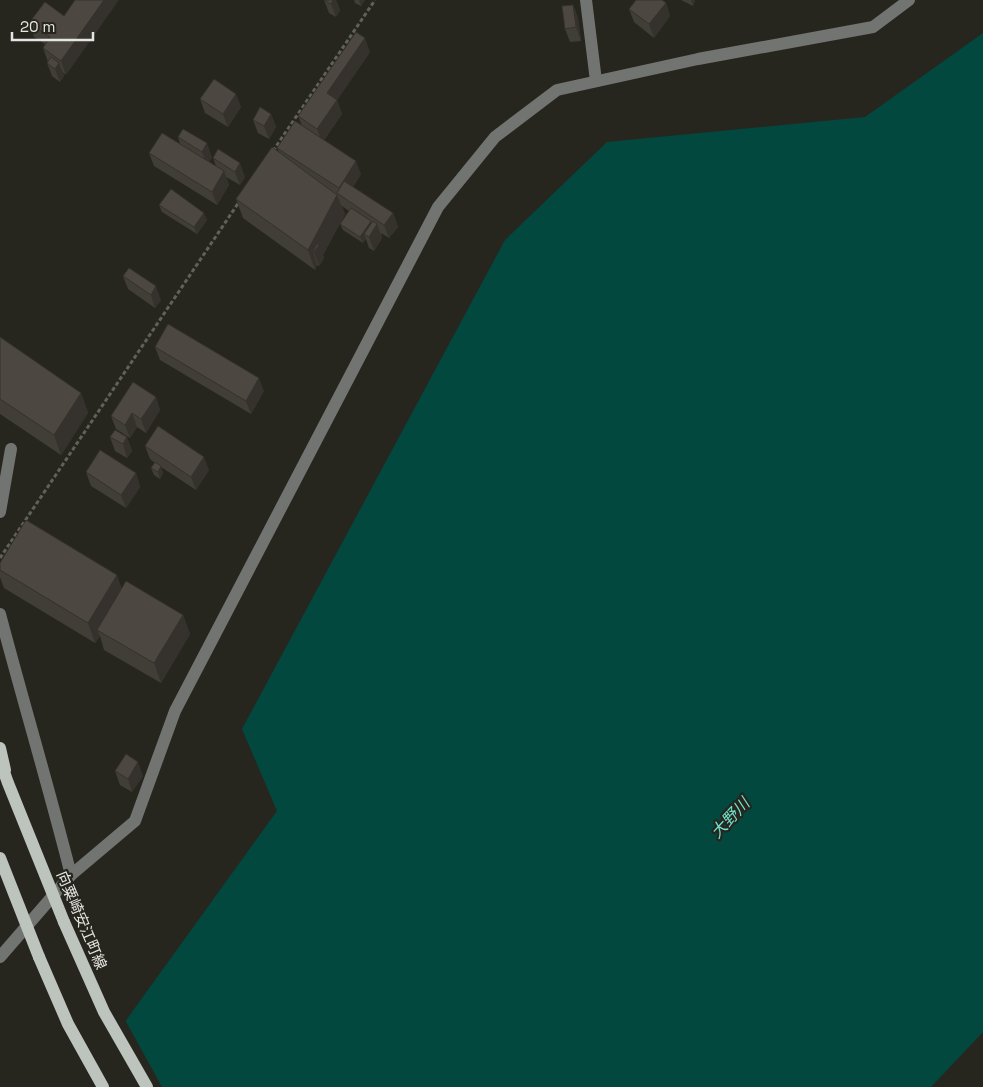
<svg xmlns="http://www.w3.org/2000/svg" width="983" height="1087" font-family="'Space Grotesk','Noto Sans JP',sans-serif">
	<style>
		.water { fill: #02483e }
		.pier { fill: #26261f }
		.lines { fill: none; stroke-linecap: round; stroke-linejoin: round }
		.path { stroke: #61615b; stroke-width: 3; stroke-dasharray: 4 2.5; stroke-linecap: butt }
		.minor { stroke: #717471; stroke-width: 12 }
		.major { stroke: #bdc3bd; stroke-width: 12 }
		.major-bridge { stroke: #bdc3bd; stroke-width: 12 }
		.wall { fill: #413d37 }
		.shaded-wall { fill: #35322d }
		.building { fill: #4c4740; stroke: #35322d }
		.labels { text-anchor: middle; dominant-baseline: central; stroke-width: 4.5; stroke-linejoin: round; paint-order: stroke }
		.street-label { font-size: 15px; fill: #e5e6e1; stroke: #26261f }
		.water-label { font-size: 16px; font-style: italic; fill: #71e5cf; stroke: #26261f }
	</style>
	<rect width="100%" height="100%" fill="#26261f"/>
	<path class="water" d="M983 33V1032L931 1087H79L137 1005 277 811 242 729 505 240 607 142 865 117Z"/>
	<path class="pier" d="M124 1018 162 1087H77V1086Z"/>
	<g class="lines">
		<g class="path">
			<path d="M273 151 375 0"/>
			<path d="M0 558 239 202"/>
		</g>
		<g class="minor">
			<path d="M586 0 596 81"/>
			<path d="M0 512 11 449"/>
			<path d="M0 614C23 701 49 788 71 875"/>
			<path d="M0 957 71 875 135 821 175 711 438 207 495 137 557 90 698 59 873 27 909 0"/>
		</g>
		<g class="major">
			<path d="M0 748 5 770"/>
			<path d="M64 922 104 1012 147 1087"/>
			<path d="M39 957 68 1024 103 1087"/>
		</g>
		<g class="major-bridge">
			<path d="M0 761 8 783 64 922"/>
			<path d="M0 858 39 957"/>
		</g>
	</g>
	<g class="wall">
		<path d="M324 0H336L340 10 336 17 329 13Z"/>
		<path d="M354 0H365L361 6 355 3Z"/>
		<path d="M681 0H695L693 6Z"/>
		<path d="M45 2 66 75 62 72 64 76 60 82 52 76 47 63 48 62 43 48 45 44 34 37 29 23Z"/>
		<path d="M666 3 670 16 654 38 634 22 629 9Z"/>
		<path d="M573 5 578 18 581 41 570 42 565 29Z"/>
		<path d="M370 52 337 100 342 114 324 140 361 174 353 187 393 213 398 227 389 238 381 233 382 238 374 251 369 248 366 239 363 243 343 230 340 224 349 211 342 206 339 198 345 214 323 255 324 258 319 266 317 265 315 270 243 218 236 199 279 152 277 148 302 126 298 116Z"/>
		<path d="M200 99 241 107 228 127 205 113Z"/>
		<path d="M271 114 276 127 269 139 258 133 253 120Z"/>
		<path d="M178 137 212 157 209 162 216 166 213 158 245 177 240 185 226 177 229 185 217 205 154 166 149 153 180 144Z"/>
		<path d="M159 205 207 220 197 234 162 212Z"/>
		<path d="M123 276 161 300 155 308 128 289Z"/>
		<path d="M0 337 81 393 88 413 61 455 0 414Z"/>
		<path d="M155 347 264 391 251 414 160 360Z"/>
		<path d="M156 397 160 410 146 433 137 427 130 438 116 429 111 416Z"/>
		<path d="M110 437H127L132 451 127 458 115 451Z"/>
		<path d="M145 446 209 470 196 490 161 467 163 473 160 479 154 475 151 468 155 463 150 459Z"/>
		<path d="M86 472 136 473 140 487 126 508 91 486Z"/>
		<path d="M0 563 122 588 183 615 190 634 161 683 104 650 100 636 95 643 4 588 0 577Z"/>
		<path d="M115 771 143 776 132 792 120 785Z"/>
	</g>
	<g class="shaded-wall">
		<path d="M104 0H119L66 75 61 61Z"/>
		<path d="M333 0H336L340 10 336 17 331 4Z"/>
		<path d="M359 0H365L361 6Z"/>
		<path d="M691 0H695L693 6Z"/>
		<path d="M666 3 670 16 654 38 649 24Z"/>
		<path d="M573 5 578 18 581 41 576 27Z"/>
		<path d="M365 38 370 52 332 107 327 93Z"/>
		<path d="M59 63 64 76 60 82 55 69Z"/>
		<path d="M236 94 241 107 228 127 223 114Z"/>
		<path d="M337 100 342 114 322 142 317 129Z"/>
		<path d="M271 114 276 127 269 139 264 126Z"/>
		<path d="M207 143 212 157 207 165 202 152Z"/>
		<path d="M356 161 361 174 345 199 342 196 339 188Z"/>
		<path d="M240 163 245 177 240 185 235 172Z"/>
		<path d="M224 171 229 185 217 205 212 192Z"/>
		<path d="M337 195 345 214 323 255 324 258 319 266 314 252 313 251 317 265 315 270 308 250Z"/>
		<path d="M204 213 207 220 197 234 194 227Z"/>
		<path d="M393 213 398 227 389 238 384 225Z"/>
		<path d="M371 221 373 228 364 234 366 239 363 243 360 237Z"/>
		<path d="M377 224 382 238 374 251 369 237Z"/>
		<path d="M156 286 161 300 155 308 151 295Z"/>
		<path d="M259 378 264 391 251 414 246 401Z"/>
		<path d="M81 393 88 413 61 455 54 435Z"/>
		<path d="M156 397 160 410 146 433 141 419Z"/>
		<path d="M132 413 137 427 130 438 125 425Z"/>
		<path d="M127 437 132 451 127 458 123 444Z"/>
		<path d="M204 457 209 470 196 490 191 477Z"/>
		<path d="M161 466 163 473 160 479 158 472Z"/>
		<path d="M136 473 140 487 126 508 121 495Z"/>
		<path d="M117 575 124 595 97 630 100 636 95 643 88 623Z"/>
		<path d="M183 615 190 634 161 683 154 663Z"/>
		<path d="M138 762 143 776 132 792 128 779Z"/>
	</g>
	<g class="building">
		<path d="M75 0H104L61 61 43 48 50 37 29 23 45 2 64 16Z"/>
		<path d="M324 0H333L331 4Z"/>
		<path d="M636 0H662L666 3 649 24 629 9Z"/>
		<path d="M573 5 576 27 565 29 562 6Z"/>
		<path d="M356 32 365 38 327 93 337 100 317 129 298 116Z"/>
		<path d="M51 57 59 63 55 69 47 63Z"/>
		<path d="M214 79 236 94 223 114 200 99Z"/>
		<path d="M260 107 271 114 264 126 253 120Z"/>
		<path d="M295 121 356 161 339 188 277 148Z"/>
		<path d="M183 129 207 143 202 152 178 137Z"/>
		<path d="M162 133 224 171 212 192 149 153Z"/>
		<path d="M272 147 337 195 308 250 236 199Z"/>
		<path d="M218 149 240 163 235 172 213 158Z"/>
		<path d="M344 181 393 213 384 225 337 193Z"/>
		<path d="M171 189 204 213 194 227 159 205Z"/>
		<path d="M351 208 371 221 360 237 340 224Z"/>
		<path d="M373 221 377 224 369 237 364 234Z"/>
		<path d="M317 244 319 245 314 252 313 251Z"/>
		<path d="M129 268 156 286 151 295 123 276Z"/>
		<path d="M168 324 259 378 246 401 155 347Z"/>
		<path d="M0 337 81 393 54 435 0 399Z"/>
		<path d="M133 382 156 397 141 419 132 413 125 425 111 416Z"/>
		<path d="M158 426 204 457 191 477 145 446Z"/>
		<path d="M115 430 127 437 123 444 110 437Z"/>
		<path d="M100 450 136 473 121 495 86 472Z"/>
		<path d="M155 462 161 466 158 472 151 468Z"/>
		<path d="M26 520 117 575 88 623 0 570V563Z"/>
		<path d="M126 581 183 615 154 663 97 630Z"/>
		<path d="M126 754 138 762 128 779 115 771Z"/>
	</g>
	<g class="labels">
		<g class="street-label">
			<text transform="translate(82 920) rotate(67)">向粟崎安江町線</text>
		</g>
		<g class="water-label">
			<text transform="translate(730 818) rotate(-47)">大野川</text>
		</g>
	</g>
	<path d="M12 32v8h81v-8" fill="none" stroke="#e5e6e1" stroke-width="2.5"/>
	<text x="20" y="32" font-size="15" fill="#e5e6e1" stroke="#26261f" stroke-width="4" paint-order="stroke">20 m</text>
</svg>
